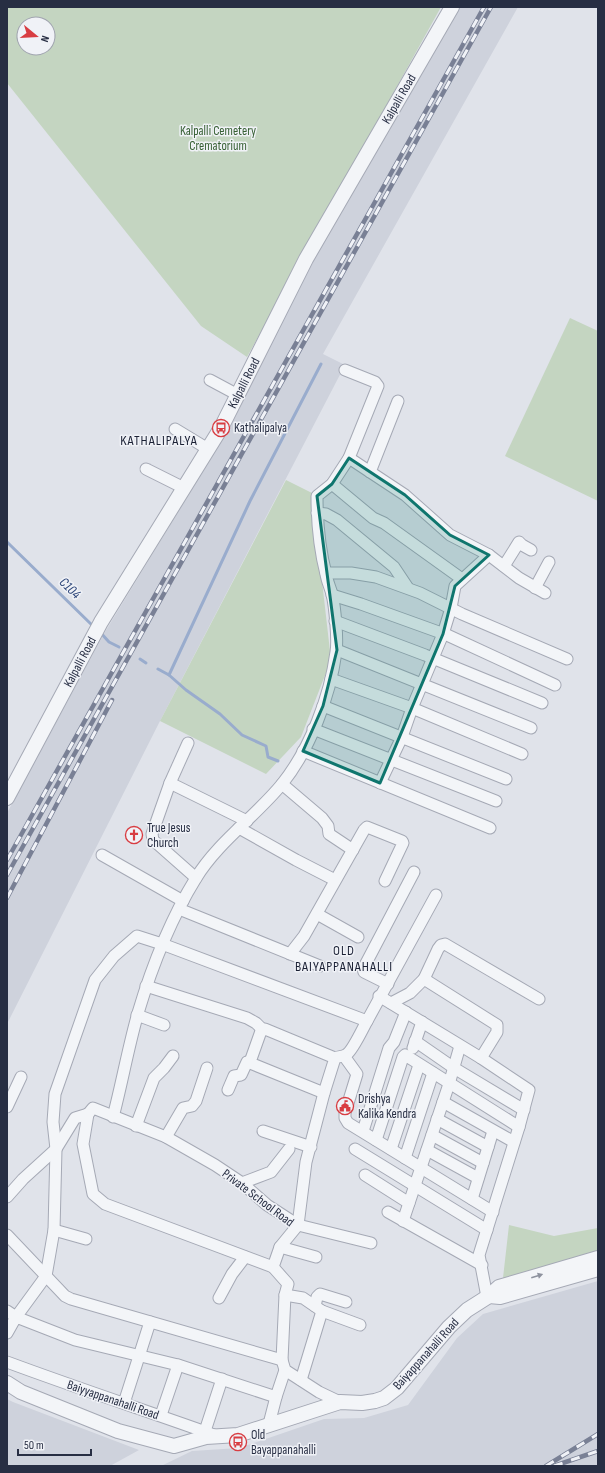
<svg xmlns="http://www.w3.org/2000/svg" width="605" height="1473" font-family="'Sofia Sans Condensed',sans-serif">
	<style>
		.built { fill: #ced2dc }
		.green { fill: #c4d5c1; fill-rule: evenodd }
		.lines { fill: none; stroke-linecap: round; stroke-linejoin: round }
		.stream { stroke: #99accd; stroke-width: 3 }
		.minor-casing { stroke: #a5a9b5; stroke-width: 13 }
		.tertiary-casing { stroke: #a5a9b5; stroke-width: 16 }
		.minor { stroke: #f3f5f8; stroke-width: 11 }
		.tertiary { stroke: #f3f5f8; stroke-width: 14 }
		.rail-casing { stroke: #798095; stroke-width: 4.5 }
		.rail { stroke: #f0f2f7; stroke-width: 3; stroke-dasharray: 9; stroke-linecap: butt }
		.oneway { fill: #8d929e }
		.marked { fill: #0f766e; fill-opacity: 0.2; stroke: #0f766e; stroke-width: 3; stroke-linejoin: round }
		.labels { text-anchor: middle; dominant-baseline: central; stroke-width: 3; stroke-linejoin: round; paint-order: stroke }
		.street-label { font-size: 13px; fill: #272e43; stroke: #f0f2f7 }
		.park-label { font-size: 13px; fill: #376034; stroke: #f0f2f7 }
		.poi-label { font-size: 13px; fill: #272e43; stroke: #f0f2f7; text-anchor: start }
		.neighbourhood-label { font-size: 14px; letter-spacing: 1px; fill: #1a2034; stroke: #f0f2f7 }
		.water-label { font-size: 14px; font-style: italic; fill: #2e477a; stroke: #f0f2f7 }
	</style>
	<rect width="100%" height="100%" fill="#e0e3ea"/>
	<g class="built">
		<path d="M457 7H518L323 354 345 365 160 721 7 1024V813L105 632 228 430 287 308Z"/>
		<path d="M598 1281V1466H161L192 1451 239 1448 324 1419 364 1418 408 1405 457 1338 483 1314Z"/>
		<path d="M7 1399 13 1402 139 1450 110 1466H7Z"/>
	</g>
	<g class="green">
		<path d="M7 7H441L247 357 201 326 7 83ZM24 24H48V48H24Z"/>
		<path d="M570 318 598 331V501L505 456Z"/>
		<path d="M286 480 312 493 331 660 301 737 266 774 160 721Z"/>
		<path d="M509 1225 554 1236 598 1228V1252L503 1278Z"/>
	</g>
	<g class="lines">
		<g class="stream">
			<path d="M7 542 94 627"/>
			<path d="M100 632 109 642 119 647"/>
			<path d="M140 659 146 663"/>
			<path d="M158 669 169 675 250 501 321 364"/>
			<path d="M169 675 186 690 220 714 242 735 266 746 268 757 278 761"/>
		</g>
		<g class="minor-casing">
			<g id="minor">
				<path d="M345 370 375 382 378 386 349 458 405 495 450 535 489 555 519 578 545 593"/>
				<path d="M210 380 238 395"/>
				<path d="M175 429 208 449"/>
				<path d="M146 469 184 488"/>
				<path d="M370 472 398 401"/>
				<path d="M332 484 373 518 384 523 462 579"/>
				<path d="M317 513 326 514 337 520 394 567 408 588"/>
				<path d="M504 566 519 542 522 545 531 550"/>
				<path d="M326 573H351L376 577 420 593 462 614 567 659"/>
				<path d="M535 588 549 562"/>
				<path d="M332 595 361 604 447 635 555 685"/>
				<path d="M335 621 425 655 542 703"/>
				<path d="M337 650 531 728"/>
				<path d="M331 679 412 708 522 754"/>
				<path d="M323 706 506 779"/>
				<path d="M313 729 496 801"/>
				<path d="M303 751 490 828"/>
				<path d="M170 783 188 743"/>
				<path d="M380 783 402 737 412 708 443 634 451 608 455 586 489 555"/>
				<path d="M282 784 322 818 328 826 329 834 353 850"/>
				<path d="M239 828 296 860 335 880"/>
				<path d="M102 855 183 901"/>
				<path d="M196 878 153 840 152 834 170 783 247 821"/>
				<path d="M179 909 320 966"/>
				<path d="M317 914 358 937"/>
				<path d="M290 954 304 936 364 830 367 827 402 841 403 843 385 881"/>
				<path d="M424 979 497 1025V1032L481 1058"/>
				<path d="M388 984 364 972 363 969 414 872"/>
				<path d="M146 986 247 1018 256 1023 263 1030"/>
				<path d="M379 996 481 1058 529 1090 519 1127 479 1255 487 1297"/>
				<path d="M391 1003 410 993 424 979 438 949 441 945 445 944 539 999"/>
				<path d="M137 1015 164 1025"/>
				<path d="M415 1041 454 1068 524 1110"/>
				<path d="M413 1048 422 1022"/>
				<path d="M344 1056 357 1074 345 1113V1118L348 1123 493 1212"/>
				<path d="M335 1058 324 1093 250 1063V1062L261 1031 265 1029 335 1058C339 1056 344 1057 347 1054 353 1050 363 1028 367 1021"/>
				<path d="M228 1090 234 1076 241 1075 247 1062H250"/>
				<path d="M324 1093 306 1162 298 1225 371 1243"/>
				<path d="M443 1102 514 1142"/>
				<path d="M7 1107 21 1077"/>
				<path d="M88 1114 93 1108 166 1137 215 1165 242 1183 267 1205 298 1225 280 1247 273 1267 288 1284 285 1295 282 1360 285 1370 319 1392 340 1402"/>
				<path d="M88 1114 83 1144 93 1194 105 1204 273 1267"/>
				<path d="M113 1117C122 1083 128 1048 138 1013 152 966 170 920 196 878 218 842 255 817 282 784 310 749 330 697 336 652 338 640 335 607 332 594 330 587 327 581 326 574 320 551 317 520 317 496L332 484 349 458"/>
				<path d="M437 1119 488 1147"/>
				<path d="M136 1126 154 1078 164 1068 173 1056"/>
				<path d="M263 1131 311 1147"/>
				<path d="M363 1131 389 1048 394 1042 406 1012"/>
				<path d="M432 1135 483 1163"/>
				<path d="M166 1137 183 1108 192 1106 196 1101 207 1068"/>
				<path d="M376 1140 403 1057 405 1055 519 1127"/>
				<path d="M355 1149 487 1230"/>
				<path d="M391 1149 419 1065"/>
				<path d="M427 1150 478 1178"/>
				<path d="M405 1158 433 1073"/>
				<path d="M365 1175 409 1203"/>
				<path d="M242 1183 271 1172 289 1149"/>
				<path d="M7 1197 23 1179 56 1149 75 1118 88 1114"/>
				<path d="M472 1199 493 1131"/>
				<path d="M388 1212 482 1265"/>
				<path d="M403 1221 449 1084 460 1046"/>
				<path d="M54 1230 86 1239"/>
				<path d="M7 1235 65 1296 71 1299 282 1360"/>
				<path d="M280 1247 316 1257"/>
				<path d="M285 1295 303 1298 322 1311 360 1325"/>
				<path d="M219 1298 232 1274 245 1257"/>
				<path d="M315 1306 317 1297 320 1294 346 1302"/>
				<path d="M7 1311 16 1317 46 1276 54 1230 56 1149 53 1122 55 1094 95 980 114 956 137 936 162 944 367 1021 436 895"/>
				<path d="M7 1333 16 1317 75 1340 178 1365 161 1415"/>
				<path d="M7 1362C77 1388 147 1411 217 1436"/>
				<path d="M178 1365 276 1397 285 1370"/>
				<path d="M301 1380 322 1311"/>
				<path d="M124 1403 150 1322"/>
				<path d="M269 1424 276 1397"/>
				<path d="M205 1431 222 1379"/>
			</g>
		</g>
		<g class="tertiary-casing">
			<g id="tertiary">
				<path d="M7 798 101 622 221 428 306 259 452 7"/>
				<path d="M489 1296 500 1297 598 1269"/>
				<path d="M7 1383 21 1392 118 1431 174 1446 206 1437 238 1435 340 1402 362 1403 375 1401 384 1398 397 1388 449 1327 467 1310 489 1296 499 1287 598 1258"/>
			</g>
		</g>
		<use href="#minor" class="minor"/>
		<use href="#tertiary" class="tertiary"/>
		<g class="rail-casing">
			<g id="rail">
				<path d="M7 860 484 7"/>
				<path d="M7 875 491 7"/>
				<path d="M7 898 112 700"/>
				<path d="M546 1466 598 1434"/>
				<path d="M554 1466 598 1451"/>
			</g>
		</g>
		<use href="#rail" class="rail"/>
	</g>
	<defs><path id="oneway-solid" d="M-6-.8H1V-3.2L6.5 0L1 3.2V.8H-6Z"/></defs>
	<use class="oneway" href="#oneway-solid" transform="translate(537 1276) rotate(-17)"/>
	<path class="marked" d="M349 458 405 495 450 535 489 555 455 586 443 634 380 783 303 751 323 706 337 650 317 496 332 484Z"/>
	<defs>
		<g id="bus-ring" transform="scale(0.9)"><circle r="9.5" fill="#f0f2f7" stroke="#d83d42" stroke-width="1.5"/><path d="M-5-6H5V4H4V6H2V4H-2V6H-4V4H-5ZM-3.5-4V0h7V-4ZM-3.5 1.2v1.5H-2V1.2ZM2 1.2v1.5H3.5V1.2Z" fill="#d83d42"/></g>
		<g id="church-ring" transform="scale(0.9)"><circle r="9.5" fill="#f0f2f7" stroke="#d83d42" stroke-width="1.5"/><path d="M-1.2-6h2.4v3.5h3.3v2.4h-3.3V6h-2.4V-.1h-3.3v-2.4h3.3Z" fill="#d83d42"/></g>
		<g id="civic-ring" transform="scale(0.9)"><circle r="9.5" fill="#f0f2f7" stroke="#d83d42" stroke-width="1.5"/><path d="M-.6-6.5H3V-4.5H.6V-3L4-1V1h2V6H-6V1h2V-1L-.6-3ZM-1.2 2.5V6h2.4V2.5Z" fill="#d83d42"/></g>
	</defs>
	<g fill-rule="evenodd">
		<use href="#bus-ring" x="221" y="428"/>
		<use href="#church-ring" x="134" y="835"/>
		<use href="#civic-ring" x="345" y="1106"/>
		<use href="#bus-ring" x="238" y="1442"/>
	</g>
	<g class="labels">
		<g class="street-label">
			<text transform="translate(399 99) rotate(-60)">Kalpalli Road</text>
			<text transform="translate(244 383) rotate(-63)">Kalpalli Road</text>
			<text transform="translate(80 662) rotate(-62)">Kalpalli Road</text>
			<text transform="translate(258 1198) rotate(37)">Private School Road</text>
			<text transform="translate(426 1354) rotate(-48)">Baiyappanahalli Road</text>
			<text transform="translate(113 1400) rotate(19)">Baiyyappanahalli Road</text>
		</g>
		<g class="park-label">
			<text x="218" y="131">Kalpalli Cemetery<tspan x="218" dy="15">Crematorium</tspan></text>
		</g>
		<g class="poi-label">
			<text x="234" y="428">Kathalipalya</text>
			<text x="147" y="828">True Jesus<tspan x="147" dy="15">Church</tspan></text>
			<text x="358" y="1099">Drishya<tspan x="358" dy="15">Kalika Kendra</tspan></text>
			<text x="251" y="1435">Old<tspan x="251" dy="15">Bayappanahalli</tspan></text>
		</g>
		<g class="neighbourhood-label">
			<text x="159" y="440">KATHALIPALYA</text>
			<text x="344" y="950">OLD<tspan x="344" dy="16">BAIYAPPANAHALLI</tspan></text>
		</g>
		<g class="water-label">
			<text transform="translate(70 588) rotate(44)">C104</text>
		</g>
	</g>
	<rect width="605" height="1473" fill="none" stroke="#272e43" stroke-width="16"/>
	<g transform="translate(36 36) rotate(108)"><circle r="19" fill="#f0f2f7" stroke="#a0a4af"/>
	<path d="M0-3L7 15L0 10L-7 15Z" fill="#d83d42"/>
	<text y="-6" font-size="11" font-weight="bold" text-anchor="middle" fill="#272e43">N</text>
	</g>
	<path d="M18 1449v6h73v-6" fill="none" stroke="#272e43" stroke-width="2"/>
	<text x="24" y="1449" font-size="12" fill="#272e43" stroke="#f0f2f7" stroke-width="3" paint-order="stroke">50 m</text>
</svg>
